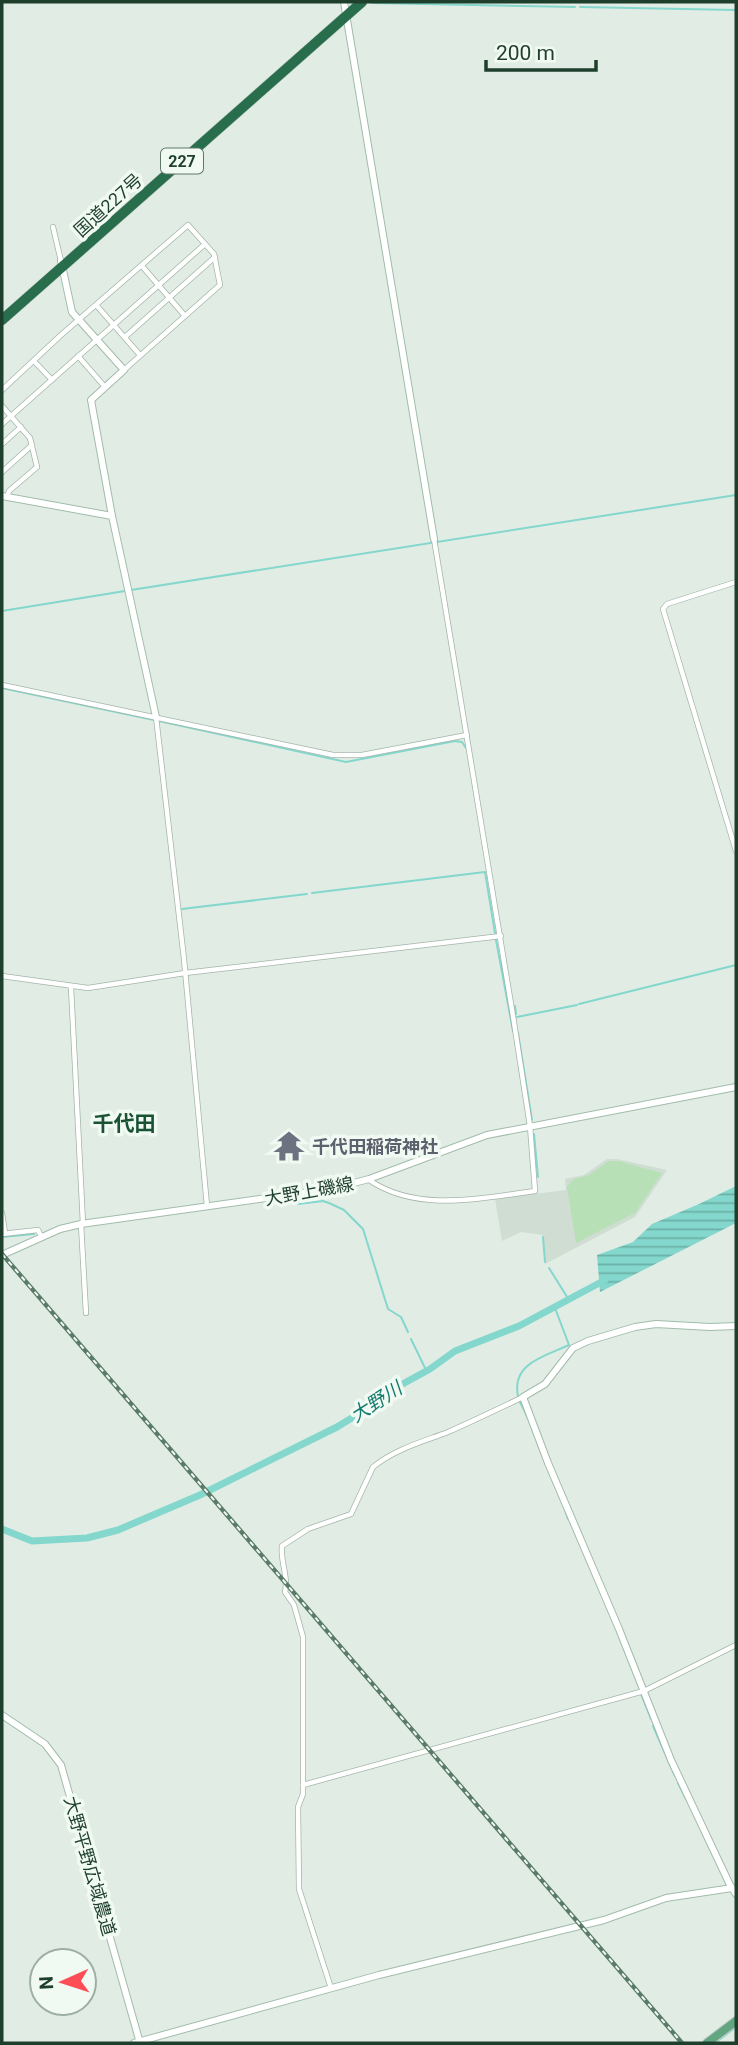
<svg xmlns="http://www.w3.org/2000/svg" width="738" height="2045" font-family="Roboto,'Noto Sans JP',sans-serif">
	<style>
		.built { fill: #cfddd2 }
		.garden { fill: #b8e0b7 }
		.water { fill: url(#water-rules) }
		.lines { fill: none; stroke-linecap: round; stroke-linejoin: round }
		.stream { stroke: #84d7cc; stroke-width: 2 }
		.river { stroke: #84d7cc; stroke-width: 7 }
		.street-casing { stroke: #a3b5a9; stroke-width: 6 }
		.secondary-casing { stroke: #a1bcab; stroke-width: 8 }
		.primary-casing { stroke: #c0c9c4; stroke-width: 10 }
		.highway-casing { stroke: #c0c9c4; stroke-width: 11 }
		.street { stroke: #fff; stroke-width: 4.5 }
		.secondary { stroke: #fff; stroke-width: 6 }
		.primary { stroke: #61a681; stroke-width: 8 }
		.highway { stroke: #296e4c; stroke-width: 10 }
		.rail-casing { stroke: #5a7b68; stroke-width: 4.5 }
		.rail { stroke: #f1f9f3; stroke-width: 2; stroke-dasharray: 5; stroke-linecap: butt }
		.labels { text-anchor: middle; dominant-baseline: central; stroke-width: 7; stroke-linejoin: round; paint-order: stroke }
		.shield { fill: #f1f9f3; stroke: #5e7768; stroke-width: 2 }
		.shield-label { font-size: 16px; font-weight: bold; fill: #1f3f2d }
		.street-label { font-size: 18px; fill: #1f3f2d; stroke: #f1f9f3 }
		.worship-label { font-size: 18px; font-weight: bold; fill: #5b616d; stroke: #f1f9f3; text-anchor: start }
		.water-label { font-size: 19px; font-style: italic; fill: #147a6e; stroke: #f1f9f3 }
		.quarter-label { font-size: 21px; font-weight: bold; fill: #1a5334; stroke: #f1f9f3 }
	</style>
	<defs>
		<pattern id="water-rules" width="6" height="5" patternUnits="userSpaceOnUse" patternTransform="scale(1.75)"><rect width="6" height="5" fill="#84d7cc"/><path d="M0 2.5h6" fill="none" stroke="#6bb0a6"/></pattern>
	</defs>
	<rect width="100%" height="100%" fill="#e1ede4"/>
	<path class="built" d="M607 1159H617L667 1170 635 1217 545 1264 543 1235 521 1232 502 1241 495 1199 566 1190 565 1179 584 1175Z"/>
	<path class="garden" d="M609 1161H618L662 1173 635 1213 576 1243 567 1187 574 1179 589 1175Z"/>
	<path class="water" d="M736 1186V1223L600 1292 597 1255 633 1242 652 1224 699 1204Z"/>
	<g class="lines">
		<g class="stream">
			<path d="M372 3 575 7"/>
			<path d="M580 7 736 10"/>
			<path d="M131 590 736 495"/>
			<path d="M2 611 125 591"/>
			<path d="M2 688 154 720"/>
			<path d="M159 721 346 762 455 741 462 742 466 748"/>
			<path d="M312 893 485 872 495 933"/>
			<path d="M182 909 307 894"/>
			<path d="M496 940 513 1031"/>
			<path d="M502 965 508 1001"/>
			<path d="M579 1004 736 965"/>
			<path d="M515 1006 516 1014"/>
			<path d="M517 1017 577 1005"/>
			<path d="M518 1033 532 1120"/>
			<path d="M534 1134 538 1177"/>
			<path d="M292 1201 298 1204 323 1201 329 1203 344 1210 363 1229 388 1309 401 1317 408 1332"/>
			<path d="M2 1237 34 1234"/>
			<path d="M543 1237 545 1262"/>
			<path d="M549 1268 569 1300"/>
			<path d="M411 1339 426 1370"/>
			<path d="M518 1396C511 1363 546 1356 569 1345L555 1308"/>
			<path d="M520 1402 528 1418"/>
			<path d="M565 1510 568 1519"/>
			<path d="M641 1694 651 1719"/>
			<path d="M653 1726 675 1776"/>
			<path d="M678 1783 686 1799"/>
			<path d="M715 2043 736 2027"/>
		</g>
		<path class="river" d="M2 1529 32 1541 87 1538 118 1530 146 1518 200 1495 337 1427 373 1405 388 1392 430 1369 455 1351 519 1326 605 1280"/>
		<g class="street-casing">
			<g id="street">
				<path d="M53 227 61 261"/>
				<path d="M142 266 185 316"/>
				<path d="M97 306 140 355"/>
				<path d="M125 337 215 257"/>
				<path d="M78 356 105 387"/>
				<path d="M34 361 52 380"/>
				<path d="M2 390 61 335 188 225 214 254 220 285 124 370"/>
				<path d="M2 406 30 438 37 467 9 491 7 497"/>
				<path d="M2 424 205 244"/>
				<path d="M2 444 21 427"/>
				<path d="M2 472 32 445"/>
				<path d="M736 582 667 604 663 609 736 851"/>
				<path d="M2 685 333 755H362L467 735"/>
				<path d="M156 717 184 959 207 1206"/>
				<path d="M2 976 88 988 185 973 501 936"/>
				<path d="M71 987 83 1224"/>
				<path d="M369 1180C418 1213 481 1198 535 1191L530 1126 513 1016 434 539"/>
				<path d="M2 1213 5 1233"/>
				<path d="M81 1224 86 1313"/>
				<path d="M2 1234 38 1230 41 1236"/>
				<path d="M303 1785 644 1691 736 1645"/>
				<path d="M331 1988 299 1889 298 1807 303 1794V1637L294 1605 285 1592C289 1577 280 1562 282 1546L308 1529 351 1514 373 1467C395 1449 422 1442 448 1432 473 1421 498 1409 523 1397"/>
			</g>
		</g>
		<g class="secondary-casing">
			<g id="secondary">
				<path d="M344 2 434 539"/>
				<path d="M61 261 72 312 124 370 91 400 112 516"/>
				<path d="M2 496 112 516 156 717"/>
				<path d="M2 1255 60 1229 81 1224 331 1189 369 1179 487 1135 736 1087"/>
				<path d="M736 1326 710 1327 656 1324 635 1327 588 1341 573 1348 545 1384 523 1397 548 1463 619 1629 671 1760 730 1885 736 1894"/>
				<path d="M2 1715 45 1744 61 1765 140 2043"/>
				<path d="M134 2043 379 1975 604 1920 666 1898 732 1888"/>
			</g>
		</g>
		<g class="primary-casing">
			<path id="primary" d="M707 2043 736 2021"/>
		</g>
		<g class="highway-casing">
			<path id="highway" d="M2 320 362 2"/>
		</g>
		<use href="#street" class="street"/>
		<use href="#secondary" class="secondary"/>
		<use href="#primary" class="primary"/>
		<use href="#highway" class="highway"/>
		<g class="rail-casing">
			<path id="rail" d="M2 1254 682 2043"/>
		</g>
		<use href="#rail" class="rail"/>
	</g>
	<defs>
		<g id="temple-bare" transform="scale(2.415)"><path d="M0-6L5-2H3V0L6.5 2.5H4V6H1.5V3h-3V6H-4V2.5H-6.5L-3 0V-2H-5Z" fill="#6b7280" stroke="#f1f9f3" stroke-width="2.5" paint-order="stroke"/></g>
	</defs>
	<g fill-rule="evenodd">
		<use href="#temple-bare" x="289" y="1146"/>
	</g>
	<g class="labels">
		<rect class="shield" x="161" y="148.5" width="42" height="25" rx="5"/>
		<g class="shield-label">
			<text x="182" y="161">227</text>
		</g>
		<g class="street-label">
			<text transform="translate(108 205) rotate(-42)">国道227号</text>
			<text transform="translate(309 1191) rotate(-10)">大野上磯線</text>
			<text transform="translate(90 1866) rotate(74)">大野平野広域農道</text>
		</g>
		<g class="worship-label">
			<text x="312" y="1146">千代田稲荷神社</text>
		</g>
		<g class="water-label">
			<text transform="translate(376 1402) rotate(-33)">大野川</text>
		</g>
		<g class="quarter-label">
			<text x="124" y="1124">千代田</text>
		</g>
	</g>
	<rect width="738" height="2045" fill="none" stroke="#1f3f2d" stroke-width="7"/>
	<g transform="translate(63 1982) rotate(267)"><circle r="33" fill="#f1f9f3" stroke="#9dafa4" stroke-width="2"/>
	<path d="M0-5L12 26L0 18L-12 26Z" fill="#fe4d55"/>
	<text y="-10" font-size="19" font-weight="bold" text-anchor="middle" fill="#1f3f2d">N</text>
	</g>
	<path d="M486 60v10h110v-10" fill="none" stroke="#1f3f2d" stroke-width="3.5"/>
	<text x="496" y="60" font-size="21" fill="#1f3f2d" stroke="#f1f9f3" stroke-width="5" paint-order="stroke">200 m</text>
</svg>
